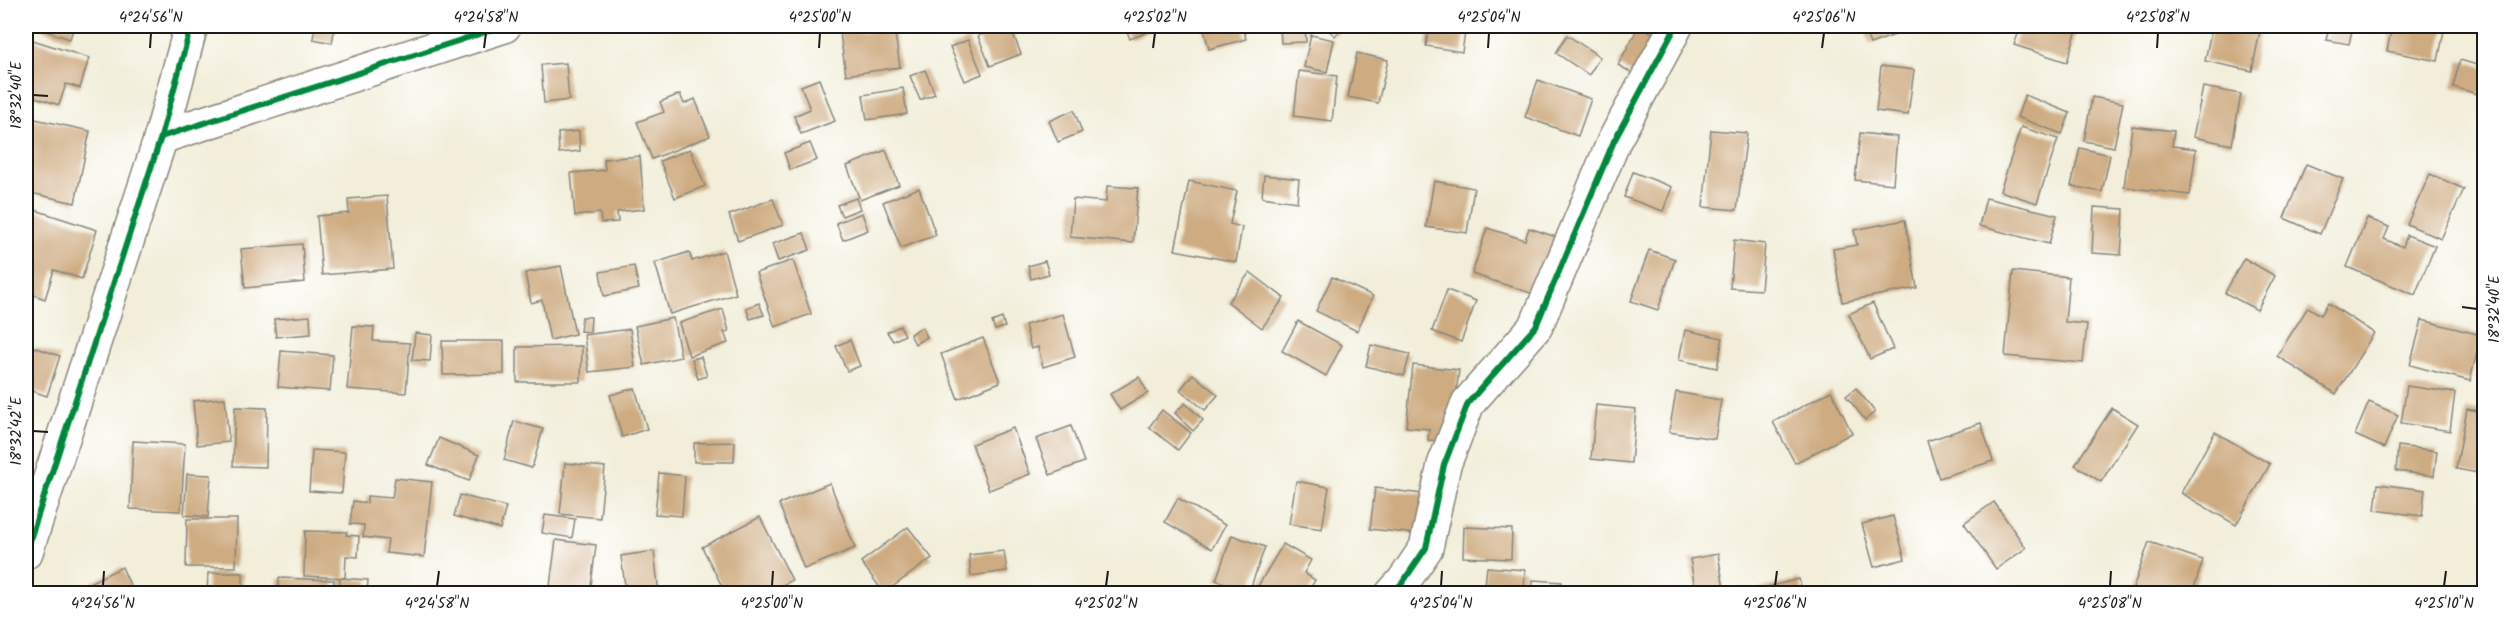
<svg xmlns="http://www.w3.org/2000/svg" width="2510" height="619" font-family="Kalam,sans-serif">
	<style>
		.building { fill: #ceab81 }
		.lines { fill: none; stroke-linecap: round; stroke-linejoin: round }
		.minor-casing { stroke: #87857b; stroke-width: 36 }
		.minor { stroke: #fff; stroke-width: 33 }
		.cycleway-casing { stroke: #fff; stroke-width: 10 }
		.cycleway { stroke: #00873e; stroke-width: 6 }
		.ticks { fill: none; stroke: #1c1c1c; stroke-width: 2 }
		.neatline { fill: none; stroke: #1c1c1c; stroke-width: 2 }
		.ticks-label { font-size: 15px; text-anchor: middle; fill: #1c1c1c }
	</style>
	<rect width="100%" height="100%" fill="#fff"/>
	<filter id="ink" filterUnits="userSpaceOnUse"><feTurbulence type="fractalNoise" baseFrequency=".0167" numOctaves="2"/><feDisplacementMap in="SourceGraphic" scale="12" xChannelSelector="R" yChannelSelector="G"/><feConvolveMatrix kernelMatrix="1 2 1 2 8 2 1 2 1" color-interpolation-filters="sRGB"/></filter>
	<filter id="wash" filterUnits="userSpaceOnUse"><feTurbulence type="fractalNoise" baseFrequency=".008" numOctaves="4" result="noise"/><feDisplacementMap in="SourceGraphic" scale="24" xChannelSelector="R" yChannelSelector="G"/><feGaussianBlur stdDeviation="1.35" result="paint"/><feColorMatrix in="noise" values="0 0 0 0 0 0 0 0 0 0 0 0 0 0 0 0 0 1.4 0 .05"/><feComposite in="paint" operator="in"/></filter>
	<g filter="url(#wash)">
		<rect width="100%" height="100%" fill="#f2eeda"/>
		<g id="blocks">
			<g class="building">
				<path d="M38 26H74L70 39 37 28Z"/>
				<path d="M315 26H335L332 43 313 39Z"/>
				<path d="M839 26H861V32L894 27 900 67 846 75Z"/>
				<path d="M1004 26H1010L1021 54 990 66 978 36Z"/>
				<path d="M1125 26H1163L1130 39Z"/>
				<path d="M1203 26H1243L1246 39 1209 49Z"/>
				<path d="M1280 26H1305L1306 42 1281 43Z"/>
				<path d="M1324 26H1337L1341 30 1335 36Z"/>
				<path d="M1429 26H1466L1462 52 1426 46Z"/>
				<path d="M1639 26 1660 37 1639 77 1618 65Z"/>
				<path d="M1863 26H1904L1906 31 1870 44Z"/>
				<path d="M2021 26H2078L2067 62 2014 45Z"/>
				<path d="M2212 26H2261L2252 71 2205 61Z"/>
				<path d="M2329 26H2353L2349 44 2326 40Z"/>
				<path d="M2392 26H2445L2438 61 2387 51Z"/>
				<path d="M1311 35 1334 40 1327 72 1304 67Z"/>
				<path d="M1567 35 1600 57 1589 75 1556 53Z"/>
				<path d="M33 40 89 58 80 88 66 84 59 105 26 94V62Z"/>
				<path d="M968 40 982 74 965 81 950 47Z"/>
				<path d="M1357 53 1388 60 1378 103 1348 97Z"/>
				<path d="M2460 60 2484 67V96L2453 87Z"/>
				<path d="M566 63 569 100 544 103 541 65Z"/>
				<path d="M1881 66 1914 70 1908 115 1876 111Z"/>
				<path d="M925 70 935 94 920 100 910 76Z"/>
				<path d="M1299 71 1337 76 1332 121 1294 116Z"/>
				<path d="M819 79 835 121 801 134 794 116 810 109 801 86Z"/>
				<path d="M1538 80 1591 99 1578 136 1525 117Z"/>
				<path d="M2203 87 2241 94 2232 145 2193 137Z"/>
				<path d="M903 88 907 114 867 120 863 95Z"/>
				<path d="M680 94 684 104 695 99 710 136 652 159 637 122 664 112 660 102Z"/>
				<path d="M2025 95 2070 113 2062 134 2017 117Z"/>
				<path d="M2092 97 2123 103 2114 147 2084 141Z"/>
				<path d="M1074 110 1082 132 1058 142 1049 121Z"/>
				<path d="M26 117 90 131 75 203 26 192Z"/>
				<path d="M2132 126 2174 131 2172 146 2196 149 2190 195 2124 187Z"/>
				<path d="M2021 127 2058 139 2037 203 2000 191Z"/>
				<path d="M1711 130 1747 133 1737 210 1703 207Z"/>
				<path d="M579 131 580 151 559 153 558 133Z"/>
				<path d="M1860 133 1897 137 1893 184 1855 180Z"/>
				<path d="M810 143 817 160 790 170 784 153Z"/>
				<path d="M2080 148 2110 155 2102 192 2071 186Z"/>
				<path d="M690 149 705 186 675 198 660 161Z"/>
				<path d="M886 150 899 185 860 200 847 166Z"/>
				<path d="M640 156 644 209 617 212 618 222 601 223 600 213 575 216 571 173 605 170 604 159Z"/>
				<path d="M2306 164 2343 179 2320 234 2284 218Z"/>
				<path d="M1633 172 1672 187 1663 211 1624 197Z"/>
				<path d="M2430 174 2464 189 2441 239 2407 224Z"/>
				<path d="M1264 175 1299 179 1297 202 1262 197Z"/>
				<path d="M1189 181 1237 191 1230 224 1242 227 1236 262 1175 250Z"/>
				<path d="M1434 181 1474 188 1467 233 1426 227Z"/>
				<path d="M1107 186 1138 188 1133 243 1070 237 1073 199 1106 202Z"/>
				<path d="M919 188 936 235 901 248 883 202Z"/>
				<path d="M387 196 393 269 322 275 317 216 349 213 348 199Z"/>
				<path d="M856 198 860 209 842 216 837 205Z"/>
				<path d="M1986 198 2057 215 2049 244 1979 226Z"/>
				<path d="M773 199 783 225 738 241 729 215Z"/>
				<path d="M26 207 97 230 82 279 54 270 45 299 26 292Z"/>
				<path d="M2094 207 2124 209 2121 255 2092 253Z"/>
				<path d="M862 213 868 230 843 240 836 223Z"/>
				<path d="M2367 218 2389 227 2384 239 2403 247 2407 235 2435 246 2415 295 2347 267Z"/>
				<path d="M1905 220 1917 288 1842 302 1833 249 1857 245 1854 230Z"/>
				<path d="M1487 228 1525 240 1529 228 1562 239 1543 297 1472 274Z"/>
				<path d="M804 233 810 250 778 261 772 244Z"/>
				<path d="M1734 240 1765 244 1761 290 1730 288Z"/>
				<path d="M302 244 305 282 245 288 241 249Z"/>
				<path d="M1649 250 1675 259 1658 310 1631 301Z"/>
				<path d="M724 251 736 294 670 314 655 263 689 252 692 261Z"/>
				<path d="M2244 258 2275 276 2257 310 2225 293Z"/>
				<path d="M793 260 811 314 775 327 756 273Z"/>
				<path d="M1045 261 1049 274 1031 279 1028 266Z"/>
				<path d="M561 266 575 334 550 340 542 300 531 303 525 273Z"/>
				<path d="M634 266 639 289 604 296 600 272Z"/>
				<path d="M2013 271 2069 277 2065 322 2087 324 2083 363 2005 356Z"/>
				<path d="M1250 272 1284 298 1262 328 1228 302Z"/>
				<path d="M1332 277 1373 296 1357 331 1316 311Z"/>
				<path d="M1447 290 1476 301 1461 342 1432 331Z"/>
				<path d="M759 303 764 315 750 319 746 308Z"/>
				<path d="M1873 303 1893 349 1870 359 1849 314Z"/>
				<path d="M2328 303 2374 333 2336 394 2277 356 2308 307 2321 315Z"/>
				<path d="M723 309 729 331 724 332 728 343 689 356 679 323Z"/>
				<path d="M1063 314 1075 357 1043 367 1038 347 1031 349 1025 325Z"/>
				<path d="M310 316 311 334 276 337 274 319Z"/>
				<path d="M582 317H591L590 332 580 331Z"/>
				<path d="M673 318 681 357 644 365 635 326Z"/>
				<path d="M1002 318 1005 327 995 330 992 322Z"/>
				<path d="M2422 320 2481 335 2470 381 2410 365Z"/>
				<path d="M1298 321 1342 345 1326 376 1282 351Z"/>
				<path d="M353 326 374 327 373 341 410 343 406 393 347 389Z"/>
				<path d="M900 326 905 335 893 341 887 332Z"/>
				<path d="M922 327 927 337 915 344 910 334Z"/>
				<path d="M630 329 635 367 589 372 584 335Z"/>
				<path d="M1685 330 1723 338 1717 368 1679 360Z"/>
				<path d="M415 333 432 335 430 361 412 360Z"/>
				<path d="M983 338 1000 382 958 399 941 354Z"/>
				<path d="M850 340 860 366 847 371 836 346Z"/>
				<path d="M442 341H504V374L443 375Z"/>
				<path d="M1371 345 1410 354 1404 376 1366 366Z"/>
				<path d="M582 346 581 382H517V347Z"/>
				<path d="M34 347 60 356 47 396 26 389V373Z"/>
				<path d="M281 351 333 355 330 391 278 387Z"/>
				<path d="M701 357 707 376 698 379 692 359Z"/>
				<path d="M1413 365 1459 370 1450 442 1428 440 1429 429 1406 427Z"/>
				<path d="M1193 374 1218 395 1205 410 1180 390Z"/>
				<path d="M1139 377 1148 393 1120 410 1110 394Z"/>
				<path d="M2407 386 2455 393 2450 431 2401 423Z"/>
				<path d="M635 388 647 429 622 437 610 395Z"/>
				<path d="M1856 388 1875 412 1865 420 1846 396Z"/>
				<path d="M1831 391 1852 433 1795 463 1773 422Z"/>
				<path d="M1676 392 1721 400 1715 439 1669 432Z"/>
				<path d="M225 398 229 442 197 445 193 401Z"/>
				<path d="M2369 402 2398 415 2384 448 2355 435Z"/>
				<path d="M1185 403 1203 420 1193 431 1175 413Z"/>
				<path d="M1596 405 1636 409 1631 463 1591 459Z"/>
				<path d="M235 407 267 408 266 467 233 466Z"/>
				<path d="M2112 408 2138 424 2101 482 2075 465Z"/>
				<path d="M2467 409 2484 412V474L2456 469Z"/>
				<path d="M1162 410 1191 433 1178 450 1149 427Z"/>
				<path d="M514 421 543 429 532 468 504 460Z"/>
				<path d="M1981 423 1993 461 1939 478 1927 441Z"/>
				<path d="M1071 426 1084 462 1050 475 1036 439Z"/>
				<path d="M1013 428 1030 474 989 490 972 444Z"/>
				<path d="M2215 432 2270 464 2236 525 2181 493Z"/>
				<path d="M439 438 479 455 469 481 428 465Z"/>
				<path d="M133 441 185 444 181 511 130 509Z"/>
				<path d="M735 442 734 462H694V443Z"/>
				<path d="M2398 446 2437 451 2434 476 2396 471Z"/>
				<path d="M312 450 345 452 342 493 309 491Z"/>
				<path d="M565 463 605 467 600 518 560 514Z"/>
				<path d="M659 473 685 476 682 516 655 514Z"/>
				<path d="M187 474 211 475 208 517 184 515Z"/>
				<path d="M395 478 432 482 424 557 386 553 388 540 363 537 364 525 350 524 353 501 367 503V496L392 498Z"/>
				<path d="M1296 481 1329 487 1322 529 1289 524Z"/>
				<path d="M830 483 855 548 804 569 779 504Z"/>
				<path d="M2378 484 2425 490 2422 516 2375 510Z"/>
				<path d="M1375 488 1430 495 1425 535 1370 529Z"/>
				<path d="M460 495 506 507 500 529 454 516Z"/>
				<path d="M1178 498 1225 525 1212 549 1165 522Z"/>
				<path d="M1994 502 2026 548 1996 569 1964 523Z"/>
				<path d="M545 515 575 519 572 538 542 533Z"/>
				<path d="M1893 516 1905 559 1874 567 1862 524Z"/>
				<path d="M760 517 792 580 767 594H726L702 547Z"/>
				<path d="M187 519H237L236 567H186Z"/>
				<path d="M908 527 932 558 884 593 861 562Z"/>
				<path d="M1464 527 1512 529 1511 559 1463 557Z"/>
				<path d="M305 531 347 532 346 535 359 536 358 557 346 556 345 578 304 576Z"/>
				<path d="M1232 535 1265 547 1249 592 1216 580Z"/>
				<path d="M556 540 596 545 590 594H549Z"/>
				<path d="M2149 542 2203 560 2192 594H2131Z"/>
				<path d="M1283 544 1311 560 1304 573 1315 580 1307 594H1271L1258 586Z"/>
				<path d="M654 551 659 594H626L621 556Z"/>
				<path d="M1004 551 1007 571 971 576 969 555Z"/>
				<path d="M1718 554 1725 594H1696L1690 559Z"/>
				<path d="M122 567 134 594H96L91 582Z"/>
				<path d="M1487 567 1525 570 1524 594H1484Z"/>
				<path d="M208 573H243V594H207Z"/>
				<path d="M279 578 334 580 333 594H278Z"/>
				<path d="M340 578 368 580 367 594H339Z"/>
				<path d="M1799 579 1803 594H1756L1755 590Z"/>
				<path d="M1533 580 1562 582 1561 594H1532Z"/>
			</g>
		</g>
	</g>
	<g filter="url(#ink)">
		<use href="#blocks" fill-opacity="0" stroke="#87857b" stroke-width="1.5"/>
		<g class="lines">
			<g class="minor-casing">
				<g id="minor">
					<path d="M161 137 504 26"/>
					<path d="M26 552 161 137 191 26"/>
					<path d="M1392 594 1403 582 1426 548 1444 465 1468 403 1536 326 1614 141 1676 26"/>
				</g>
			</g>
			<use href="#minor" class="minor"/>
			<g class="cycleway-casing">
				<g id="cycleway">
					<path d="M161 137 504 26"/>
					<path d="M26 552 161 137 191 26"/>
					<path d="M1392 594 1403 582 1426 548 1444 465 1468 403 1536 326 1614 141 1676 26"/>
				</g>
			</g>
			<use href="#cycleway" class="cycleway"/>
		</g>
	</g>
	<path class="ticks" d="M150 48 151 33M484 48 486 33M819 48 820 33M1153 48 1155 33M1488 48 1489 33M1822 48 1824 33M2157 48 2158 33M33 95 48 96M2462 307 2477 309M33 431 48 432M103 586 104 571M437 586 439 571M772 586 773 571M1106 586 1108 571M1441 586 1442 571M1775 586 1777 571M2110 586 2111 571M2444 586 2446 571"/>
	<rect width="2510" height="619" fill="none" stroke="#fff" stroke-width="66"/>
	<rect x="33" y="33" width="2444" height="553" class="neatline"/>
	<g class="ticks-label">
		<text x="151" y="22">4°24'56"N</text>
		<text x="486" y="22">4°24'58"N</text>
		<text x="820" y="22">4°25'00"N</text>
		<text x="1155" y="22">4°25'02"N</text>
		<text x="1489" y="22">4°25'04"N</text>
		<text x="1824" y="22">4°25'06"N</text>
		<text x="2158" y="22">4°25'08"N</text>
		<text transform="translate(16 95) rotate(-90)" y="5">18°32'40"E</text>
		<text transform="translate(2494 309) rotate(-90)" y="5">18°32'40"E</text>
		<text transform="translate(16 431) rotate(-90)" y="5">18°32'42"E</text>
		<text x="103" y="608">4°24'56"N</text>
		<text x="437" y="608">4°24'58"N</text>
		<text x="772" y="608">4°25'00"N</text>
		<text x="1106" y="608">4°25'02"N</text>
		<text x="1441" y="608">4°25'04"N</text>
		<text x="1775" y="608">4°25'06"N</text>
		<text x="2110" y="608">4°25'08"N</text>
		<text x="2444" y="608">4°25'10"N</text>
	</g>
</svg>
